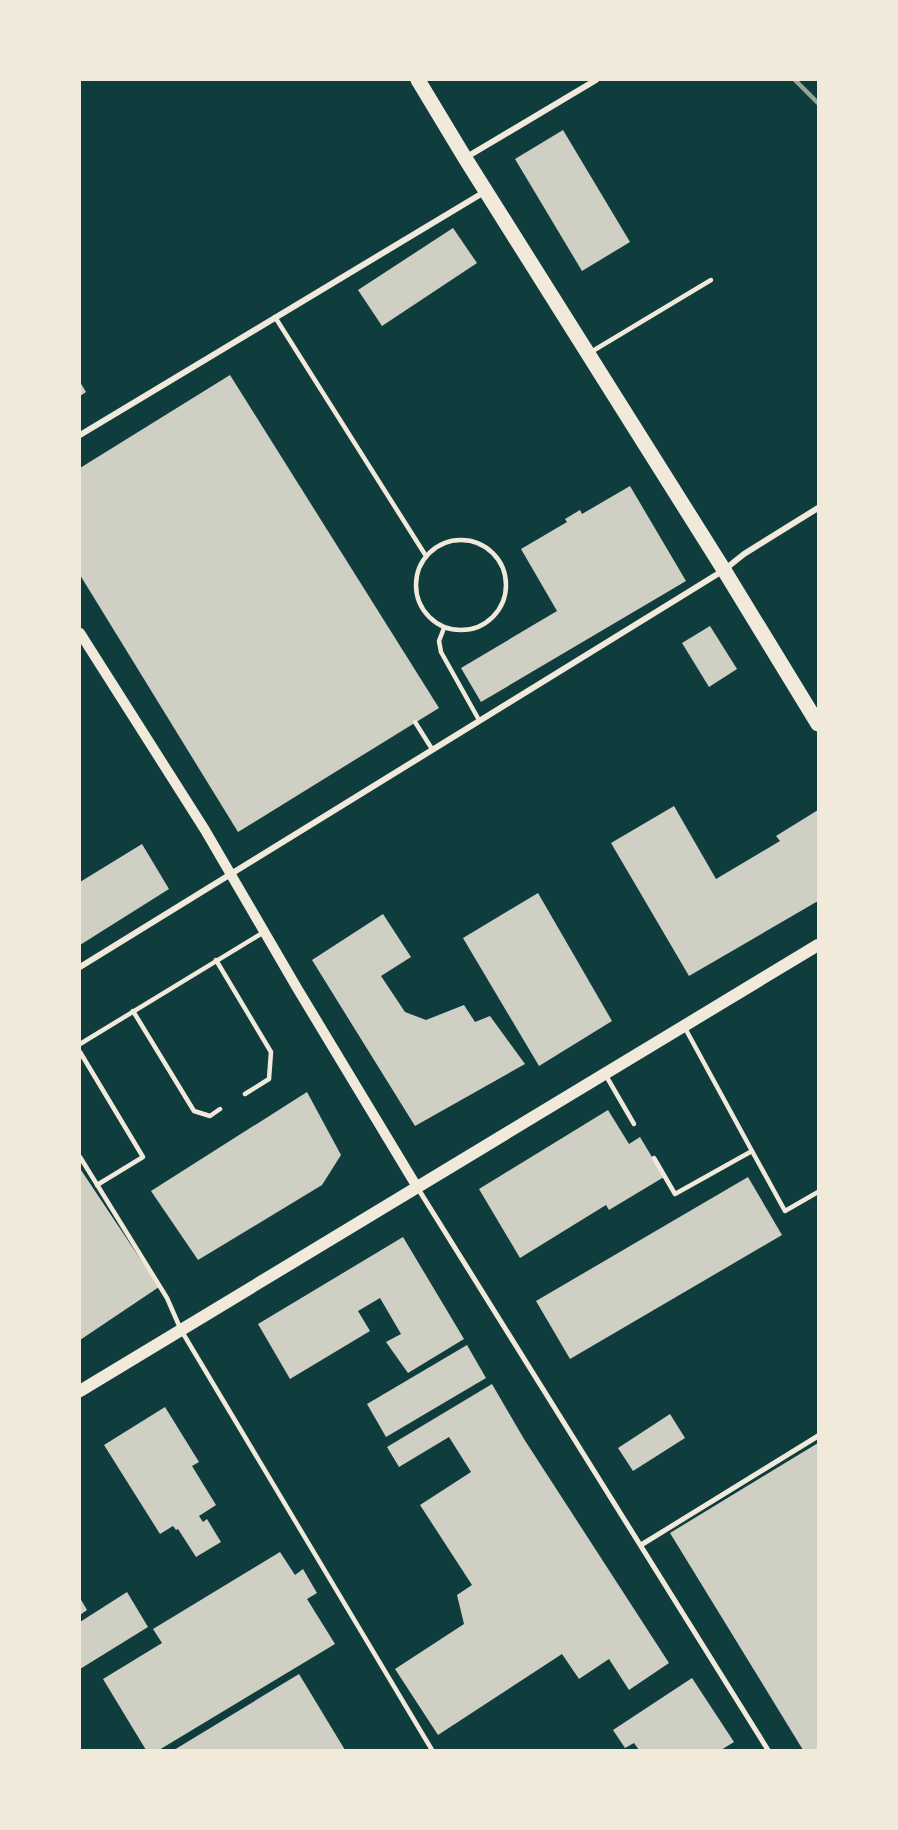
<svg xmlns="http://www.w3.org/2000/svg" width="898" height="1830" font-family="'Alegreya Sans',sans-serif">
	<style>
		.building { fill: #cfcfc3 }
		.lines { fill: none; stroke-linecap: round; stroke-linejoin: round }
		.service { stroke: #f1e9da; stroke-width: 4.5 }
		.pedestrian { stroke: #f1e9da; stroke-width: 5 }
		.minor { stroke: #f1e9da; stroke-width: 6 }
		.tertiary { stroke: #f1e9da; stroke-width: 10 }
		.secondary { stroke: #f1e9da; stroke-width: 12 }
		.primary { stroke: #f1e9da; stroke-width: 15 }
		.rail { stroke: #97a49c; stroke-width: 4.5 }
	</style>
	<rect width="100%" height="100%" fill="#0f3d3e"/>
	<g class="building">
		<path d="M563 130 630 242 582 271 515 159Z"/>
		<path d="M453 228 477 263 382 326 358 290Z"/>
		<path d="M230 375 439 708 238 832 80 575V468Z"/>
		<path d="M80 382 86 392 80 396Z"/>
		<path d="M630 486 686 581 481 702 461 668 557 611 521 549 567 522 565 519 580 510 582 514Z"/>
		<path d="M710 626 737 669 709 687 682 643Z"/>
		<path d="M674 806 716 879 780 841 776 836 818 810V901L689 976 611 843Z"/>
		<path d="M142 844 169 889 80 945V882Z"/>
		<path d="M538 893 612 1021 539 1066 463 938Z"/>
		<path d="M383 914 411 957 381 976 405 1012 426 1020 464 1005 475 1022 490 1016 525 1064 415 1126 312 960Z"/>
		<path d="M307 1092 341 1155 322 1185 198 1260 151 1191Z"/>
		<path d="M608 1110 629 1144 640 1137 664 1177 609 1210 606 1205 520 1258 479 1189Z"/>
		<path d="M81 1170 159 1287 80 1340V1171Z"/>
		<path d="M748 1177 782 1235 570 1359 536 1301Z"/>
		<path d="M403 1237 464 1339 408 1373 386 1342 401 1334 380 1298 358 1311 370 1331 290 1379 258 1324Z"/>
		<path d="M467 1345 486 1378 386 1437 367 1404Z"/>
		<path d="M492 1384 524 1439 669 1663 629 1690 609 1659 579 1679 562 1654 438 1735 395 1669 464 1624 457 1595 472 1585 420 1505 471 1472 449 1437 399 1467 387 1447Z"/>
		<path d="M165 1407 199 1462 192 1466 216 1505 199 1516 203 1522 207 1519 221 1542 196 1557 178 1529 176 1530 173 1526 160 1534 104 1445Z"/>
		<path d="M670 1414 685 1438 633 1471 618 1448Z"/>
		<path d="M818 1443V1750H803L670 1533Z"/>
		<path d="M280 1552 295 1575 303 1569 317 1593 307 1599 335 1644 159 1750H146L103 1679 162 1643 153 1629Z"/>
		<path d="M127 1592 148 1627 80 1669V1622Z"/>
		<path d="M80 1598 87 1610 80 1615Z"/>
		<path d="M299 1674 345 1750H174Z"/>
		<path d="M692 1678 734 1742 721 1750H639L634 1743 625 1748 613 1730Z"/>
	</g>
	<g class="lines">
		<g class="service">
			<path d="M275 317 426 556"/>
			<path d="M591 352 711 280"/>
			<circle cx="461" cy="585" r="45"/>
			<path d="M444 628 439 641 441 652 479 720"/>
			<path d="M415 722 432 749"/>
			<path d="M216 960 271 1052 269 1079 245 1094"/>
			<path d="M133 1011 194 1111 210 1116 220 1109"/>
			<path d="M80 1044 264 932"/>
			<path d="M80 1052 143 1157 97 1185"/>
			<path d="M605 1074 634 1124"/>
			<path d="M752 1151 785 1211 818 1192"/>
			<path d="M80 1157 167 1298 181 1330 432 1750"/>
			<path d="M654 1158 675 1194 752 1151 685 1028"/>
		</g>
		<g class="pedestrian">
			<path d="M417 1187 768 1750"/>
			<path d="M641 1545 818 1436"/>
		</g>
		<g class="minor">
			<path d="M465 158 596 80"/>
			<path d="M80 435 486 191"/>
			<path d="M80 967 695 588 724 570 744 554 818 508"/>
		</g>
		<path class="tertiary" d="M80 633 205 830 297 988 417 1187"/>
		<path class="secondary" d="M80 1391 818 945"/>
		<path class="primary" d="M418 80 465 158 724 570 818 724"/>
		<path class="rail" d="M795 80 818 103"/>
	</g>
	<rect width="898" height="1830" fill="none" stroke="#f1e9da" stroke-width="162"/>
</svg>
